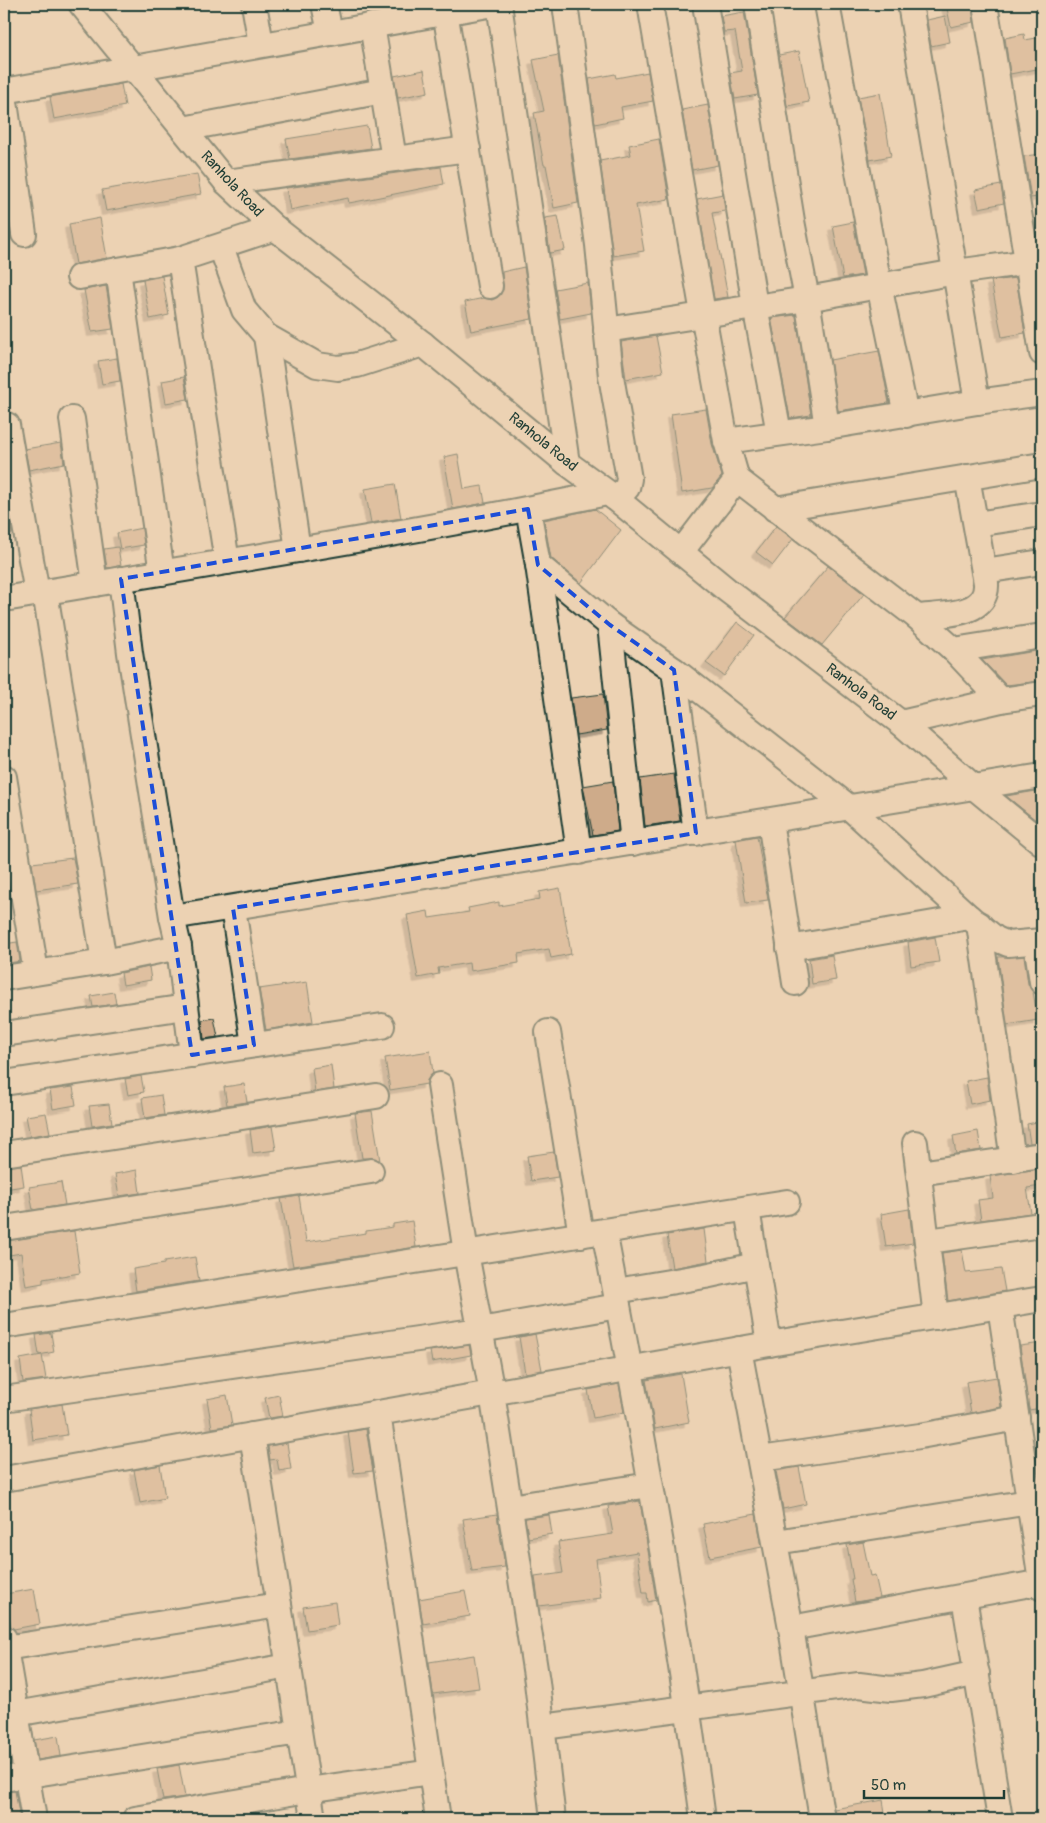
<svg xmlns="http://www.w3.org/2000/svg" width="1046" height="1823" font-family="Pangolin,sans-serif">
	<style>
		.building { fill: #ceab8a; stroke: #1f3d34; filter: url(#shadow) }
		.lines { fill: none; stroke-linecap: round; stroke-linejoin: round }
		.minor-casing { stroke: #1f3d34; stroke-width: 28 }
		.minor { stroke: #ecd2b3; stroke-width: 24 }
		.marked { fill: none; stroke: #1d4ed8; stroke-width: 4; stroke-dasharray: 10 6; stroke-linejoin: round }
		.labels { text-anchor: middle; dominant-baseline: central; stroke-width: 4.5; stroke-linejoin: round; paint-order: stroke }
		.street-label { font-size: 15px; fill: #1f3d34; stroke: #ecd2b3 }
	</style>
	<defs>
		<filter id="shadow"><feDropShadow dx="-4.5" dy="4.5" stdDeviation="0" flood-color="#0004"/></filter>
	</defs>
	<rect width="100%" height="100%" fill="#ecd2b3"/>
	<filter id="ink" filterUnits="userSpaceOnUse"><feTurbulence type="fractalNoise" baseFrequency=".02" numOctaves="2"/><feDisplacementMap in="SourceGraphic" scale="10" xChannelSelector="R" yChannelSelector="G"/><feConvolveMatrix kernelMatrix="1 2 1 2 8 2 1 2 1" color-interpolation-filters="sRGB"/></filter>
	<g filter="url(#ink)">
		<g class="building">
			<path d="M946 4H972L974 22 951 27Z"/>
			<path d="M744 12 758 95 735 99 730 73 742 71 735 31 724 32 721 16Z"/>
			<path d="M945 16 950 42 931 46 927 20Z"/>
			<path d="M1024 34 1025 40 1042 37V68L1010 74 1005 38Z"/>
			<path d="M799 51 809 102 787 106 779 55Z"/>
			<path d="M558 55 578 203 554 208 546 165H544L534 113 544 111 533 60Z"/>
			<path d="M424 70 428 92 398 98 394 76Z"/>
			<path d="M648 72 653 101 621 107 623 118 595 124 589 79 615 74 616 78Z"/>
			<path d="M121 84 125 106 54 119 50 97Z"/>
			<path d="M880 93 891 156 870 160 858 97Z"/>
			<path d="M708 105 718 165 692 170 682 110Z"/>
			<path d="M367 126 371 148 290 159 286 139Z"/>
			<path d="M659 139 669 199 636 205 644 251 613 256 600 161 631 155 629 145Z"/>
			<path d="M1042 154V196L1031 198 1024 156Z"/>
			<path d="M441 167 444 184 365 200 349 203 348 198 290 210 286 188Z"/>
			<path d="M197 174 201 194 106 211 102 190Z"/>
			<path d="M1001 185 1004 203 979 208 975 190Z"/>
			<path d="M723 194 725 211 712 213 728 297 714 299 697 199Z"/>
			<path d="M558 216 565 250 550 253 545 218Z"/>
			<path d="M100 218 107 258 76 264 69 224Z"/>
			<path d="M853 222 863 275 843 278 833 226Z"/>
			<path d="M524 267 532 319 471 331 465 302 484 298 492 300 498 297 503 290 502 272Z"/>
			<path d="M162 276 169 315 150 319 143 280Z"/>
			<path d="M1016 278 1025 333 1002 337 991 281Z"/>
			<path d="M588 283 591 313 560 319 555 289Z"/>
			<path d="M106 286 113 329 92 332 84 290Z"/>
			<path d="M796 315 811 415 790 418 771 318Z"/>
			<path d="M656 336 663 372 626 379 621 342Z"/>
			<path d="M879 351 889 403 838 411 830 360Z"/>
			<path d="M117 358 120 381 102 384 98 361Z"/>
			<path d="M184 377 188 399 166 403 162 381Z"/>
			<path d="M706 409 712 444 722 476 712 488 682 493 671 414Z"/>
			<path d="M61 443 64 463 29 470 25 449Z"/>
			<path d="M458 454 464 489 482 486 485 503 453 509 444 457Z"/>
			<path d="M395 484 401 518 371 523 365 489Z"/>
			<path d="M595 509 621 530 581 583 551 558 544 520Z"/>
			<path d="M8 510 12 534 4 535V511Z"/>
			<path d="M776 526 793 539 773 565 756 552Z"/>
			<path d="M142 528 144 545 120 549 117 533Z"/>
			<path d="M118 547 121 566 107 568 104 549Z"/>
			<path d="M828 566 864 594 822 645 785 617Z"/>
			<path d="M737 622 754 635 724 676 706 663Z"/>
			<path d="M1042 650V681L1006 685 982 660Z"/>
			<path d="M603 694 607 730 576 735 571 698Z"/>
			<path d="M674 774 680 821 645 826 640 779Z"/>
			<path d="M613 781 618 831 593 835 583 786Z"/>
			<path d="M1042 790V825L1006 796Z"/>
			<path d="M757 836 768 900 746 903 736 840Z"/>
			<path d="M73 858 78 884 36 890 32 863Z"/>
			<path d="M560 888 571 954 551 958 549 949 518 954 519 963 470 971 469 963 438 968 439 974 418 978 407 915 428 911 429 918 469 912 468 908 499 902V906L540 899 539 892Z"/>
			<path d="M935 937 939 962 911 966 908 942Z"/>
			<path d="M17 942 20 961 4 964V944Z"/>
			<path d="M832 955 836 980 812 984 809 959Z"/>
			<path d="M1024 956 1028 984 1033 992 1038 1020 1007 1025 998 957Z"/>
			<path d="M149 967 151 980 123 985 121 973Z"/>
			<path d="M307 982 313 1022 266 1030 259 989Z"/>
			<path d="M114 992 116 1004 93 1007 91 996Z"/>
			<path d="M214 1018 218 1037 204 1039 202 1020Z"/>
			<path d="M430 1051 433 1073 427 1080V1084L390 1090 385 1058Z"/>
			<path d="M331 1065 334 1089 315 1092 312 1068Z"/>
			<path d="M141 1076 144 1092 128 1095 125 1079Z"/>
			<path d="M987 1077 990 1100 970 1104 966 1081Z"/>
			<path d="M244 1084 247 1102 227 1105 224 1087Z"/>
			<path d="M73 1087 76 1105 53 1109 50 1090Z"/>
			<path d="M161 1095 164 1115 145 1118 142 1098Z"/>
			<path d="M109 1104 112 1123 92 1126 89 1106Z"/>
			<path d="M372 1111 380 1161 375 1158H362L355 1113Z"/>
			<path d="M46 1113 50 1133 30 1136 26 1116Z"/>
			<path d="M1042 1121V1142L1030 1143 1027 1124Z"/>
			<path d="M272 1126 276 1150 253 1153 250 1130Z"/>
			<path d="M978 1131 981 1150 956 1154 953 1136Z"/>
			<path d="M554 1152 558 1177 531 1181 527 1156Z"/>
			<path d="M21 1165 24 1186 4 1189V1167Z"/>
			<path d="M1039 1169 1042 1186 1027 1188 1031 1213 981 1220 978 1200 993 1198 990 1176Z"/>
			<path d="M137 1170 140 1193 119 1196 115 1174Z"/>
			<path d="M61 1182 65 1205 33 1210 29 1187Z"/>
			<path d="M299 1196 306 1242 366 1233V1231L393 1227V1224L412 1221 416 1247 293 1266 281 1199Z"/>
			<path d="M909 1209 913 1243 886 1247 881 1214Z"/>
			<path d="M704 1229 708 1261 672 1268 667 1235Z"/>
			<path d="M74 1231 80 1273 43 1279V1283L26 1286 21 1253 4 1256V1241Z"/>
			<path d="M962 1250 966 1273 1001 1269 1005 1291 948 1301 942 1253Z"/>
			<path d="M195 1257 199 1281 136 1291 133 1269 164 1264V1262Z"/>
			<path d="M51 1333 54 1352 39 1355 36 1335Z"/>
			<path d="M535 1334 542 1370 525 1373 519 1337Z"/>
			<path d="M1042 1343V1408L1029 1410 1020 1346Z"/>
			<path d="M469 1345 471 1355 432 1362 430 1351Z"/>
			<path d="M42 1355 46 1379 23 1382 20 1359Z"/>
			<path d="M681 1374 689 1422 655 1429 646 1380Z"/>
			<path d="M997 1377 1001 1407 971 1413 966 1382Z"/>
			<path d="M619 1384 624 1412 593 1418 588 1390Z"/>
			<path d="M227 1395 232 1425 212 1428 207 1399Z"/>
			<path d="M279 1395 283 1416 269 1418 265 1398Z"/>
			<path d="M62 1404 67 1435 33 1440 29 1409Z"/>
			<path d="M366 1429 373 1471 354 1473 348 1432Z"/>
			<path d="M287 1443 291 1469 279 1471 277 1459 270 1460 268 1446Z"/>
			<path d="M160 1465 165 1498 140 1503 134 1470Z"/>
			<path d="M799 1467 806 1504 783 1509 776 1471Z"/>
			<path d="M640 1501 656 1600 648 1602 647 1593H643L637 1552 596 1559 601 1598 539 1606 535 1577 563 1573 558 1542 613 1534 608 1506Z"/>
			<path d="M497 1514 505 1567 472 1571 463 1519Z"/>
			<path d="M756 1514 762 1547 710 1557 703 1524Z"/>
			<path d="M549 1515 552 1534 528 1538 525 1518Z"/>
			<path d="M863 1542 870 1576 875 1575 880 1598 855 1602 851 1579H853L847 1545Z"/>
			<path d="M34 1589 40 1624 14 1629 11 1627 5 1594Z"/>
			<path d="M465 1591 470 1616 423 1624 419 1599Z"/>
			<path d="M335 1602 338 1625 307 1630 303 1607Z"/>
			<path d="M474 1655 479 1688 433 1694 429 1662Z"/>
			<path d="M58 1736 61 1756 38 1760 34 1740Z"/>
			<path d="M6 1738 11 1764 4 1765V1739Z"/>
			<path d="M179 1765 185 1797 163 1800 157 1769Z"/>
			<path d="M15 1791 20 1819H4V1792Z"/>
			<path d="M883 1800 886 1819H835L834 1809Z"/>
		</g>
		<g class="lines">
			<g class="minor-casing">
				<g id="minor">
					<path d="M81 4 226 182 275 228 423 344 567 463 615 498 727 590 901 723 975 788 1042 843"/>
					<path d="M254 4 261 44"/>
					<path d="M324 4 330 32"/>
					<path d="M499 4 567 463"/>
					<path d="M565 4 598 245 611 376 629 479 627 488 615 498"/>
					<path d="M650 4 703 314 726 441 737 479 681 552"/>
					<path d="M705 4 755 306 779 433"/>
					<path d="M757 4 792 221 807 299 827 427"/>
					<path d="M827 4 879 285 906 415"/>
					<path d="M910 4 977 402"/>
					<path d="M985 4 1042 353"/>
					<path d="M445 11 490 286"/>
					<path d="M372 25 394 159"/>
					<path d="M4 91 494 4"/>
					<path d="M4 95 24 234"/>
					<path d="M183 129 383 91"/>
					<path d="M226 182 468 149"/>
					<path d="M221 247 244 310 266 336 317 365 338 368 357 365 423 344"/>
					<path d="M180 259 227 562"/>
					<path d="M118 270 162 573"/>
					<path d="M79 277 180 259 275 228"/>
					<path d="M606 330 807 299 956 272 1042 260"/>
					<path d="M266 336 298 550"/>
					<path d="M72 419 95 584"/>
					<path d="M7 425 37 593"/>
					<path d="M726 441 827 427 977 402 1042 393"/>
					<path d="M737 479 917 617 954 650 1001 700"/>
					<path d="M528 509 538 565 610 625 674 670 850 808 969 917 996 939 1008 944 1042 941"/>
					<path d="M775 509 1042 465"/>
					<path d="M976 524 1042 514"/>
					<path d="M538 565 579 852"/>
					<path d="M984 571 1042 562"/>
					<path d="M45 592 104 962"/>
					<path d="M4 599C205 565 407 534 607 493"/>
					<path d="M917 617C941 614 988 617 986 583L967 477"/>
					<path d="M610 625 633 843"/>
					<path d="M954 650 1042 636"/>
					<path d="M674 670 696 833"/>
					<path d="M901 723 1001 700 1042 694"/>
					<path d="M4 777 36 972"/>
					<path d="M770 821 795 983"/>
					<path d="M233 908 254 1045"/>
					<path d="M172 917 1042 776"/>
					<path d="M979 924 1013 1160"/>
					<path d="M1036 942 1042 982"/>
					<path d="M179 947 192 1055"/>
					<path d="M789 948 969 917"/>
					<path d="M4 978 104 962 179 947 172 917 130 653 121 579"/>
					<path d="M548 1032 581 1235"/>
					<path d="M4 1034 186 1007"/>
					<path d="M4 1083 382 1026"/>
					<path d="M440 1085 466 1253 492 1393 537 1682 553 1819"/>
					<path d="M915 1143 936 1317"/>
					<path d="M4 1154 376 1096"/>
					<path d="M919 1173 1042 1155"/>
					<path d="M747 1209 769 1344"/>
					<path d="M4 1228 371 1171"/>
					<path d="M604 1231C641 1426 677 1622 703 1819"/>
					<path d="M928 1241 1042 1225"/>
					<path d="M616 1291 705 1276 756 1265"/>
					<path d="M1000 1306 1042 1588"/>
					<path d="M4 1326 787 1202"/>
					<path d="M739 1349 791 1628 822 1819"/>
					<path d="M4 1399 480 1330 618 1306"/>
					<path d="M378 1413 438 1819"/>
					<path d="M252 1435 313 1819"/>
					<path d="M760 1459 920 1436 1017 1418"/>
					<path d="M4 1479 769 1344 1042 1299"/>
					<path d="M510 1507 650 1485"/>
					<path d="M776 1542 1042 1500"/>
					<path d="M964 1597 1000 1819"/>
					<path d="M791 1628 1042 1582"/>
					<path d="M4 1638 5 1648 279 1605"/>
					<path d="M4 1648H5L34 1819"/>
					<path d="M4 1716 289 1666"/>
					<path d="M543 1727 859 1685 891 1689 923 1685 977 1673"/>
					<path d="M4 1779 299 1732"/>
					<path d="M135 1819 308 1790 431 1772"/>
				</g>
			</g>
			<use href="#minor" class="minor"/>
		</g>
	</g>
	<path d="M0 0H1046V1823H0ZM528 509 538 565 610 625 674 670 696 833 233 908 254 1045 192 1055 121 579Z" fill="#ecd2b3" fill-opacity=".55" fill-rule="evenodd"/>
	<path class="marked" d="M528 509 538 565 610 625 674 670 696 833 233 908 254 1045 192 1055 121 579Z"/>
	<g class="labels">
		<g class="street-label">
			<text transform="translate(232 184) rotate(47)">Ranhola Road</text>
			<text transform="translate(543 442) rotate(39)">Ranhola Road</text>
			<text transform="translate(861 692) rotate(37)">Ranhola Road</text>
		</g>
	</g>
	<rect width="1046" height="1823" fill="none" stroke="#ecd2b3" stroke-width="20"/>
	<rect x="10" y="10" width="1026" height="1803" fill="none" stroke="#1f3d34" stroke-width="2" filter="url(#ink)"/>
	<path d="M864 1790v8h140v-8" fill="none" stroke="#1f3d34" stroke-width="2.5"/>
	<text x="871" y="1790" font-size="15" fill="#1f3d34" stroke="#ecd2b3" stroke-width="4" paint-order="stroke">50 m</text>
</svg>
